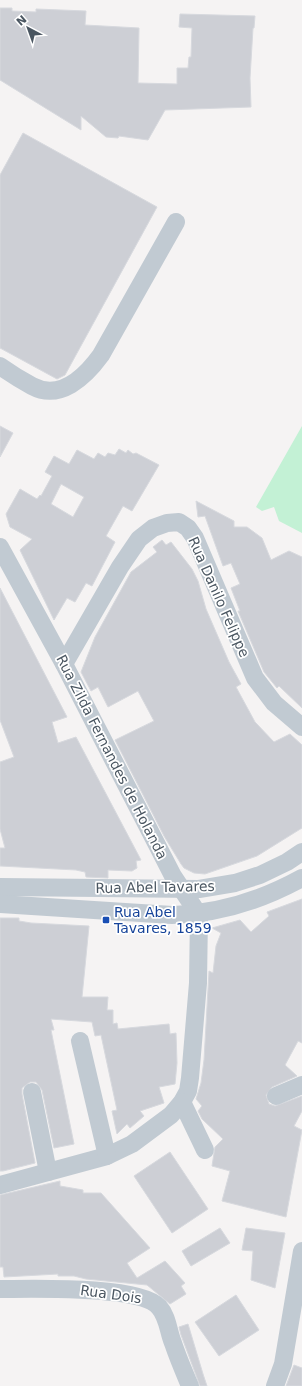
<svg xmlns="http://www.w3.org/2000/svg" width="302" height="1386" font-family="'DejaVu Sans',sans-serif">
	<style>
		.green { fill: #c3f1d5 }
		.building { fill: #cdcfd5; stroke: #d7d9de; fill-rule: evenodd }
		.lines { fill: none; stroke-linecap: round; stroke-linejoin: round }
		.minor { stroke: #c1cad2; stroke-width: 18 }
		.transit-dot { fill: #1a4fb4; stroke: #fff; stroke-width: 1.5 }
		.labels { text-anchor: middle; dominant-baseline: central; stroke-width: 3.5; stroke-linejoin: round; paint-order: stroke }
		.street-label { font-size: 14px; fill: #4a5661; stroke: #fff }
		.transit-label { font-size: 14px; fill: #164399; stroke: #fff; text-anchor: start }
	</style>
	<rect width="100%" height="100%" fill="#f5f3f3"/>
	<path class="green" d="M302 426V533L279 521 274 507 262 511 256 507Z"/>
	<g class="building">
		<path d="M0 8H12V11L36 12V9L86 11 85 25 139 28 138 83 177 84V68H188L189 57H191L192 28 179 27 180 14 255 16 254 28H253L250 78 251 107 165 110 148 140 119 136 118 138 106 137 81 116V130L0 80Z"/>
		<path d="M23 133 157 207 65 375 57 379 0 348V175Z"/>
		<path d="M0 426 13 433 0 457Z"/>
		<path d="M119 449 126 453 128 450 133 454 136 453 159 465 132 511 123 506 106 536 115 542 92 586 86 583 75 602 67 598 54 620 20 550 32 539 10 527 6 514 20 489 37 499 40 495 41 496 52 476 45 472 54 456 69 464 77 450 94 459 98 453 105 457 108 453 115 455ZM61 484 84 497 73 517 51 504Z"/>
		<path d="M196 501 234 521V527H247L262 538 271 560 289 551 302 557V708L279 686 277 688 264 672 238 611H240L231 588 240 584 231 563 223 566 205 516 198 517Z"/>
		<path d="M162 540 166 545 171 542 192 569 198 581 206 609 229 662 241 684 236 687 255 722 274 742 290 734 302 745V828L257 856 205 874 194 873 184 868 181 864 164 836 115 740 154 721 138 691 108 707 98 687 91 691 81 672 95 637 131 572 157 552 153 547Z"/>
		<path d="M0 588 67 717 52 722 58 743 76 737 141 860 136 861 137 868 132 871 108 870V878L86 877 85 872 76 870 0 866V848H5L0 829V762L14 757 0 720Z"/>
		<path d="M302 899V1043L298 1041 285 1065 297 1076 272 1087 266 1095 269 1104 275 1106 302 1096V1111L294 1126 302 1130 286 1217 222 1201 230 1171 212 1166 215 1147 223 1139 202 1119 198 1111 202 1106 196 1099 201 1083 204 1060 209 971 213 973 216 946 221 933 212 928 240 920 251 932 269 916 267 912Z"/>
		<path d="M0 918H19V921L31 923 89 926 82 997H108L107 1010H113V1024L117 1023 118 1029 169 1024 170 1034 176 1033 177 1063 175 1084 159 1087 164 1103 140 1111 144 1116 130 1128 127 1124 117 1134 112 1111 117 1110 101 1035 95 1036 92 1022 51 1019 54 1030H51L74 1144 54 1148 42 1090 36 1082H30L22 1088V1094L35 1163 3 1171H0Z"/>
		<path d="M170 1152 208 1209 172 1233 134 1176Z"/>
		<path d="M60 1181V1186L83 1190V1193H101L150 1248 127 1263 137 1278 165 1261 185 1283 181 1286 186 1294 170 1304 147 1285 86 1279 74 1276H58V1274L4 1277 3 1267H0V1195Z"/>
		<path d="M220 1228 230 1243 191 1266 182 1251Z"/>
		<path d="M246 1228 285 1233 275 1288 251 1280 253 1251 242 1250Z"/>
		<path d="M236 1295 259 1330 219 1356 195 1322Z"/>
		<path d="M188 1324 203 1374 207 1386H200L181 1335 179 1327Z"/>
		<path d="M294 1365 302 1368V1386H286Z"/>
	</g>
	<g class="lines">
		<g class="minor">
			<path d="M0 366C10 373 21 380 32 386 60 401 85 377 101 355L176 222"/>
			<path d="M0 547 64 664 173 876 199 915 198 983 190 1078 188 1091 182 1102 171 1115 132 1144 107 1156 0 1185"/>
			<path d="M64 664 120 567 139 539 153 528 167 523 179 522 188 528 195 538 255 678 274 703 302 727"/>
			<path d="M0 887 199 889 235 883 260 875 287 862 302 852"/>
			<path d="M0 904 172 915C217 914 262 900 302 878"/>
			<path d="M80 1041 107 1156"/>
			<path d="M32 1092 48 1172"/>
			<path d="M276 1096 302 1085"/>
			<path d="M182 1102 205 1150"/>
			<path d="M0 1289C30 1289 140 1285 159 1307 168 1317 168 1331 173 1343 178 1358 184 1372 190 1386"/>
			<path d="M275 1386 283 1364 302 1251"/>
		</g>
	</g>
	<rect class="transit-dot" x="102" y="916" width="8" height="8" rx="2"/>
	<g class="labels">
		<g class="street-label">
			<text transform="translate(219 597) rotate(66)">Rua Danilo Felippe</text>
			<text transform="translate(112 757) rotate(63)">Rua Zilda Fernandes de Holanda</text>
			<text transform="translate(155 887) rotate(-1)">Rua Abel Tavares</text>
			<text transform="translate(111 1294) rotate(8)">Rua Dois</text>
		</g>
		<g class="transit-label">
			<text x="114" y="912">Rua Abel<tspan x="114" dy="16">Tavares, 1859</tspan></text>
		</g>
	</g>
	<g transform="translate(28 28) rotate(319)" stroke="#ffffff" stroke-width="3" paint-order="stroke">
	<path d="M0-3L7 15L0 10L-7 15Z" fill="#4a5661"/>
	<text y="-6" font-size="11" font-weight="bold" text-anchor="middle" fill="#4a5661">N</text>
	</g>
</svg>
